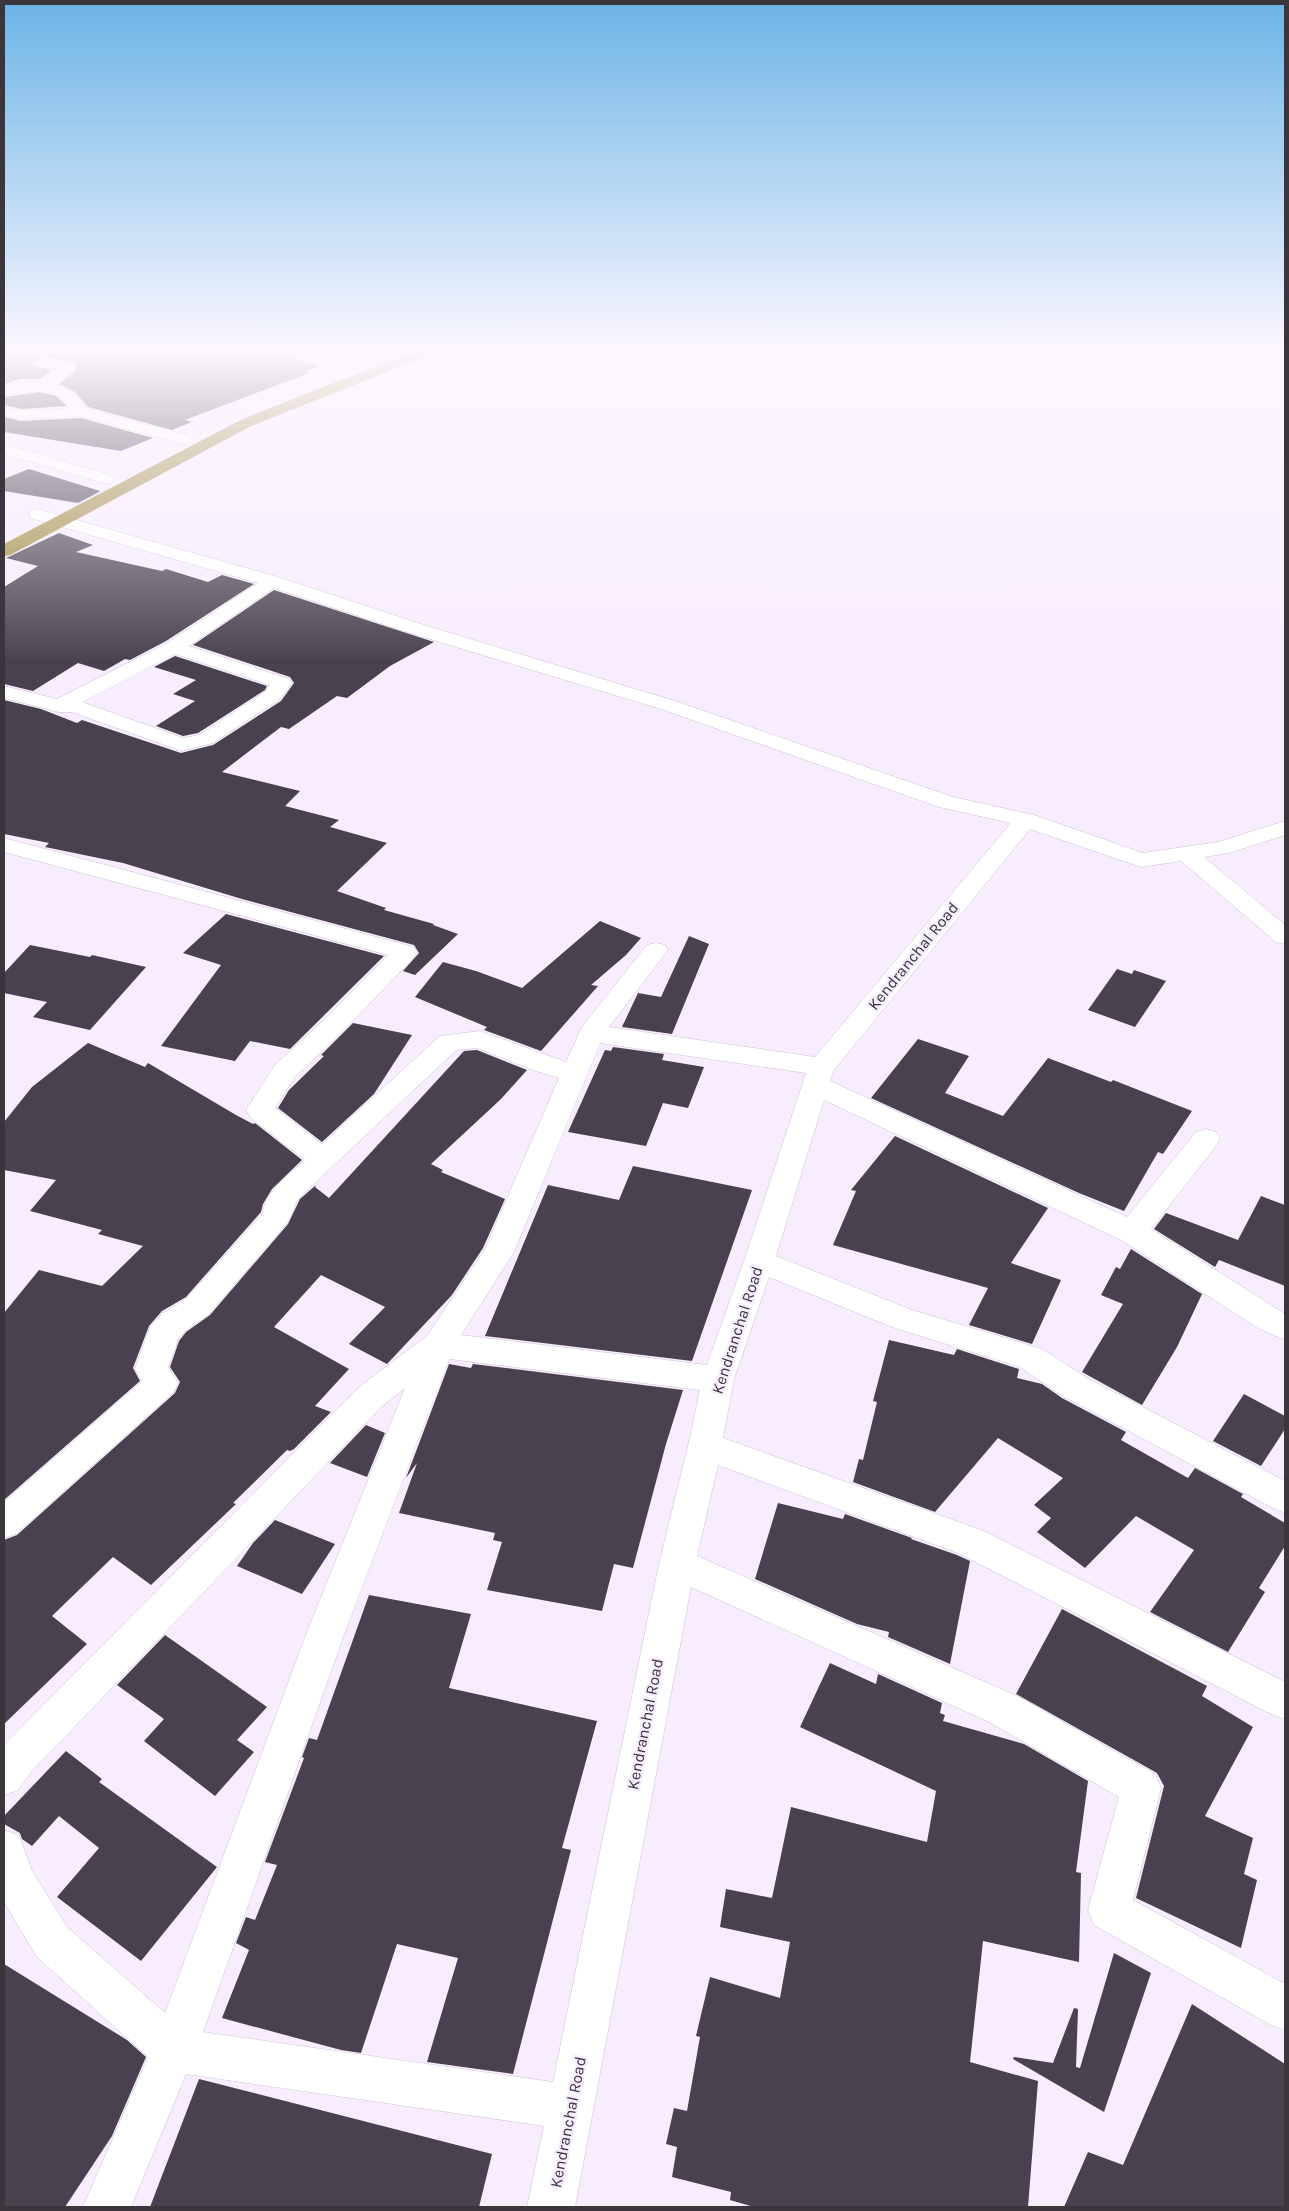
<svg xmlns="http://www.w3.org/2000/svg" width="1289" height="2211" font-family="Karla,sans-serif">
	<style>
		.building { fill: #49414e }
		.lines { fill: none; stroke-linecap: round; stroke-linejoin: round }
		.minor-casing { stroke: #ccc2d2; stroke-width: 1 }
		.highway-casing { stroke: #d8d7d8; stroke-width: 1 }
		.minor { fill: #fff; fill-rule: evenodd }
		.highway { fill: #9f8a40; fill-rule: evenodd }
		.labels { text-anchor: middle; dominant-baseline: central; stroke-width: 5; stroke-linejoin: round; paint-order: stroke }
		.street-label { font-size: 16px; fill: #3a363c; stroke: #f8edfe }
	</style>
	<rect width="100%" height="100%" fill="#f8edfe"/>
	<g class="building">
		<path d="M4 354H249L267 358 278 354 320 366 304 372 309 373 185 420 192 422 172 430 88 407 75 392 59 384 75 371 77 366 73 362 40 356 32 362 34 366 52 370 40 379H20L4 384Z"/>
		<path d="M40 392 56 396 67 406 21 409 4 405V397Z"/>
		<path d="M4 417 21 421 81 418 153 438 121 451 4 432Z"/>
		<path d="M29 469 100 491 99 492 78 503 4 491V479Z"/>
		<path d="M59 533 93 545 76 552 162 571 166 569 208 582 222 575 254 584 166 641 130 660 125 659 104 671 78 663 33 691 4 684V587L38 566 6 558Z"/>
		<path d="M274 590 434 642 390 666 347 698 337 696 289 729 281 727 222 772 300 791 285 806 339 820 330 827 387 843 337 891 386 908 384 910 434 924 433 925 458 934 415 975 403 971 419 953 414 945 242 899 123 863 45 847 49 843 4 834V700L41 709 77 723 82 720 181 753 213 745 281 701 294 683 290 677 193 645Z"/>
		<path d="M175 656 267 686 265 690 198 733 183 736 156 726 195 701 173 694 196 680 154 667Z"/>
		<path d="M226 914 384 956 290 1049 250 1041 235 1061 161 1046 221 965 183 953Z"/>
		<path d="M600 921 641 938 626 955 591 985 598 986 541 1051 484 1030 487 1027 415 997 443 962 476 971 522 988Z"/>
		<path d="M689 936 709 944 672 1034 622 1027 638 993 661 997Z"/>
		<path d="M30 945 90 957 92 955 146 967 90 1030 33 1017 47 1002 4 993V973Z"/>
		<path d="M1117 969 1132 974 1134 970 1166 981 1135 1027 1088 1010Z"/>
		<path d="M353 1023 412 1035 374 1094 322 1142 278 1108 289 1090 324 1056 321 1055Z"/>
		<path d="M918 1039 969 1056 945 1093 1003 1116 1048 1058 1111 1082 1113 1080 1192 1111 1163 1154 1158 1152 1124 1211 1079 1193 871 1098Z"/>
		<path d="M88 1043 145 1067 148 1063 236 1115 253 1124 255 1123 302 1160 272 1189 263 1204 261 1212 186 1297 162 1311 149 1326 133 1368 140 1381 4 1500V1313L39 1270 102 1286 143 1246 98 1234 102 1230 30 1211 56 1180 4 1170V1122L32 1087Z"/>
		<path d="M613 1047 664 1054 662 1060 704 1067 688 1108 663 1103 646 1146 568 1132 605 1050 611 1051Z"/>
		<path d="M477 1050 527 1070 501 1099 431 1164 443 1170 441 1172 505 1199 483 1248 452 1295 387 1364 349 1344 385 1307 321 1275 274 1327 349 1369 315 1406 331 1412 294 1449 290 1451 287 1450 233 1503 236 1504 151 1585 113 1557 52 1616 87 1644 4 1724V1540L17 1535 175 1393 180 1382 170 1367 179 1341 186 1332 210 1315 288 1224 300 1199 316 1185 315 1187 329 1198 464 1051Z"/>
		<path d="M895 1136 1048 1208 1011 1263 1061 1280 1032 1344 969 1325 988 1288 833 1245 856 1191 851 1190Z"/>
		<path d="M633 1166 752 1190 692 1361 485 1336 548 1185 619 1200Z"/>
		<path d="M1261 1196 1285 1205V1286L1219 1260 1215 1267 1154 1229 1166 1213 1238 1240Z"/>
		<path d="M1131 1249 1202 1294 1177 1347 1142 1405 1082 1372 1123 1304 1101 1295 1116 1267 1120 1269Z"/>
		<path d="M889 1340 954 1355 957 1349 1019 1369 1017 1378 1042 1384 1062 1398 1126 1432 1121 1440 1188 1478 1195 1468 1243 1494 1241 1497 1285 1523V1546L1259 1588 1265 1592 1228 1652 1150 1612 1194 1550 1136 1516 1085 1568 1037 1532 1051 1518 1034 1505 1063 1478 998 1438 935 1512 853 1482 859 1459 863 1460 877 1402 873 1401Z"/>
		<path d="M449 1364 471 1368 473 1364 683 1390 666 1444 633 1568 614 1564 602 1611 487 1590 502 1542 493 1540 495 1533 399 1513 417 1463 406 1478Z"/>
		<path d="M1244 1394 1285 1416V1429L1261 1466 1213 1441Z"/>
		<path d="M366 1425 385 1433 367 1477 330 1463Z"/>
		<path d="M778 1503 843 1519 845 1514 912 1538 911 1539 957 1555 970 1561 950 1664 888 1637 889 1632 857 1624 755 1579Z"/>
		<path d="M275 1520 335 1544 302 1594 237 1566 253 1543Z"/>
		<path d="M369 1595 471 1614 449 1688 597 1721 562 1848 571 1850 513 2074 427 2062 458 1958 397 1944 361 2053 341 2050 222 2018 249 1950 236 1943 246 1917 255 1920 277 1865 265 1862 304 1758 302 1757 309 1738 317 1740Z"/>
		<path d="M1062 1609 1207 1686 1202 1696 1253 1727 1205 1816 1253 1838 1244 1874 1257 1880 1241 1948 1136 1898 1164 1786 1157 1773 1016 1694Z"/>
		<path d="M165 1635 267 1707 237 1740 254 1752 215 1796 144 1741 164 1719 117 1685Z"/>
		<path d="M830 1663 876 1684 878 1674 942 1703 940 1713 945 1715 943 1721 1024 1744 1088 1781 1076 1872 1081 1873 1079 1962 983 1941 970 2062 1038 2081 1028 2207H754L730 2200 731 2192 672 2177 677 2147 666 2144 674 2108 687 2111 700 2037 696 2036 710 1977 780 1998 790 1942 720 1927 726 1889 772 1898 791 1807 927 1842 936 1791 800 1727Z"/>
		<path d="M66 1751 102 1779 99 1782 217 1867 141 1961 57 1897 99 1848 59 1816 32 1846 22 1839 20 1833 4 1824V1816Z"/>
		<path d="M1114 1953 1151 1973 1104 2112 1013 2059 1014 2057 1053 2063 1074 2008 1078 2009 1076 2067 1080 2068Z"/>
		<path d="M4 1964 127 2040 146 2057 112 2136 65 2207H4Z"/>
		<path d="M1192 2004 1285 2064V2207H1064L1088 2152 1123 2165Z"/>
		<path d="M199 2079 492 2154 479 2207H150Z"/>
	</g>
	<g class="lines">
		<g class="minor-casing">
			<g id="minor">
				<path d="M1079 354H1125C1114 367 1095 360 1081 357Z"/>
				<path d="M41 358 73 364 75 367 73 370 55 384 74 393 87 409 189 436 192 439 189 442 184 444 81 416 21 419 4 415V407L21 411 71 408C54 382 28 390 4 395V386L20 381H41L57 369 36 365 34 362Z"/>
				<path d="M4 444 113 476 115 479 113 482 107 484 4 454Z"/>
				<path d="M37 509 278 577 424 625 675 701 953 797 1034 815 1143 853 1218 842 1285 821V835L1229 853 1204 857 1285 925V944L1276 942 1181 861 1141 867 1030 829 834 1070 830 1081 1127 1217 1196 1132 1206 1129 1216 1132 1220 1139 1216 1146 1151 1229 1285 1314V1340L1258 1328 1121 1240 824 1100 776 1256 912 1310 1042 1349 1087 1378 1285 1481V1513L1273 1508 1063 1396 1020 1367 892 1327 769 1277 734 1379 723 1438 984 1531 1285 1682V1719L1271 1714 958 1553 718 1465 697 1556 1017 1696 1155 1774 1161 1788 1133 1900 1285 1984V2030L1269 2024 1094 1925 1088 1910 1119 1797 989 1722 691 1587 575 2207H527L544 2126 186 2074 131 2207H83L148 2057 37 1957 4 1902V1830L19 1835 32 1871 67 1927 165 2013 307 1632 405 1388 382 1406 32 1771 18 1790 4 1795V1745L358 1388 427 1336 485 1249 559 1078 533 1070 477 1048 456 1050 299 1198C293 1207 293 1215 287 1223L209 1314 185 1331 177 1340 176 1347 168 1367 178 1383 174 1392 16 1534 4 1538V1502L142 1381 135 1369 150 1327 163 1313 187 1298 263 1213C265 1191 290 1174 305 1160L250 1117 246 1110 275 1065 328 1016 388 955 4 852V838L414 947 417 952 414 957 346 1028 295 1077 275 1108 322 1144 440 1036 480 1031 566 1062 582 1027 647 945 656 943 665 945 668 950 609 1027 815 1057 1011 823 939 807 661 709 410 633 274 588 189 646 289 679 292 683 280 699 213 743 182 751 72 712H59L4 698V686L57 699 167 643 258 583 31 518 29 514 31 510ZM175 654 270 685 266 691 199 735 183 738 82 702ZM600 1043 806 1073 744 1261 707 1365 461 1335 514 1252ZM449 1359 700 1390 688 1446 659 1564 553 2082 203 2032 345 1632Z"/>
			</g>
		</g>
		<g class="highway-casing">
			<path id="highway" d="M407 354H426L424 357 251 426 10 555 4 556V544L241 420Z"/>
		</g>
		<use href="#minor" class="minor"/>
		<use href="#highway" class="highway"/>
	</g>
	<linearGradient id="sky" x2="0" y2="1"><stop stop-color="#6bb4e6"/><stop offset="0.53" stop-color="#fcf7ff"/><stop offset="1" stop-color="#fcf7ff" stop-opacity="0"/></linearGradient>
	<rect width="1289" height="663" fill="url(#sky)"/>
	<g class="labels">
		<g class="street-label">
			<text transform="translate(913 956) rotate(-51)">Kendranchal Road</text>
			<text transform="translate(737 1330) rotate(-72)">Kendranchal Road</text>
			<text transform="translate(645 1724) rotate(-79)">Kendranchal Road</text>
			<text transform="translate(568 2122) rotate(-79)">Kendranchal Road</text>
		</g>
	</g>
	<rect width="1289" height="2211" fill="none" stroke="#3a363c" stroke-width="10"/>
</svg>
